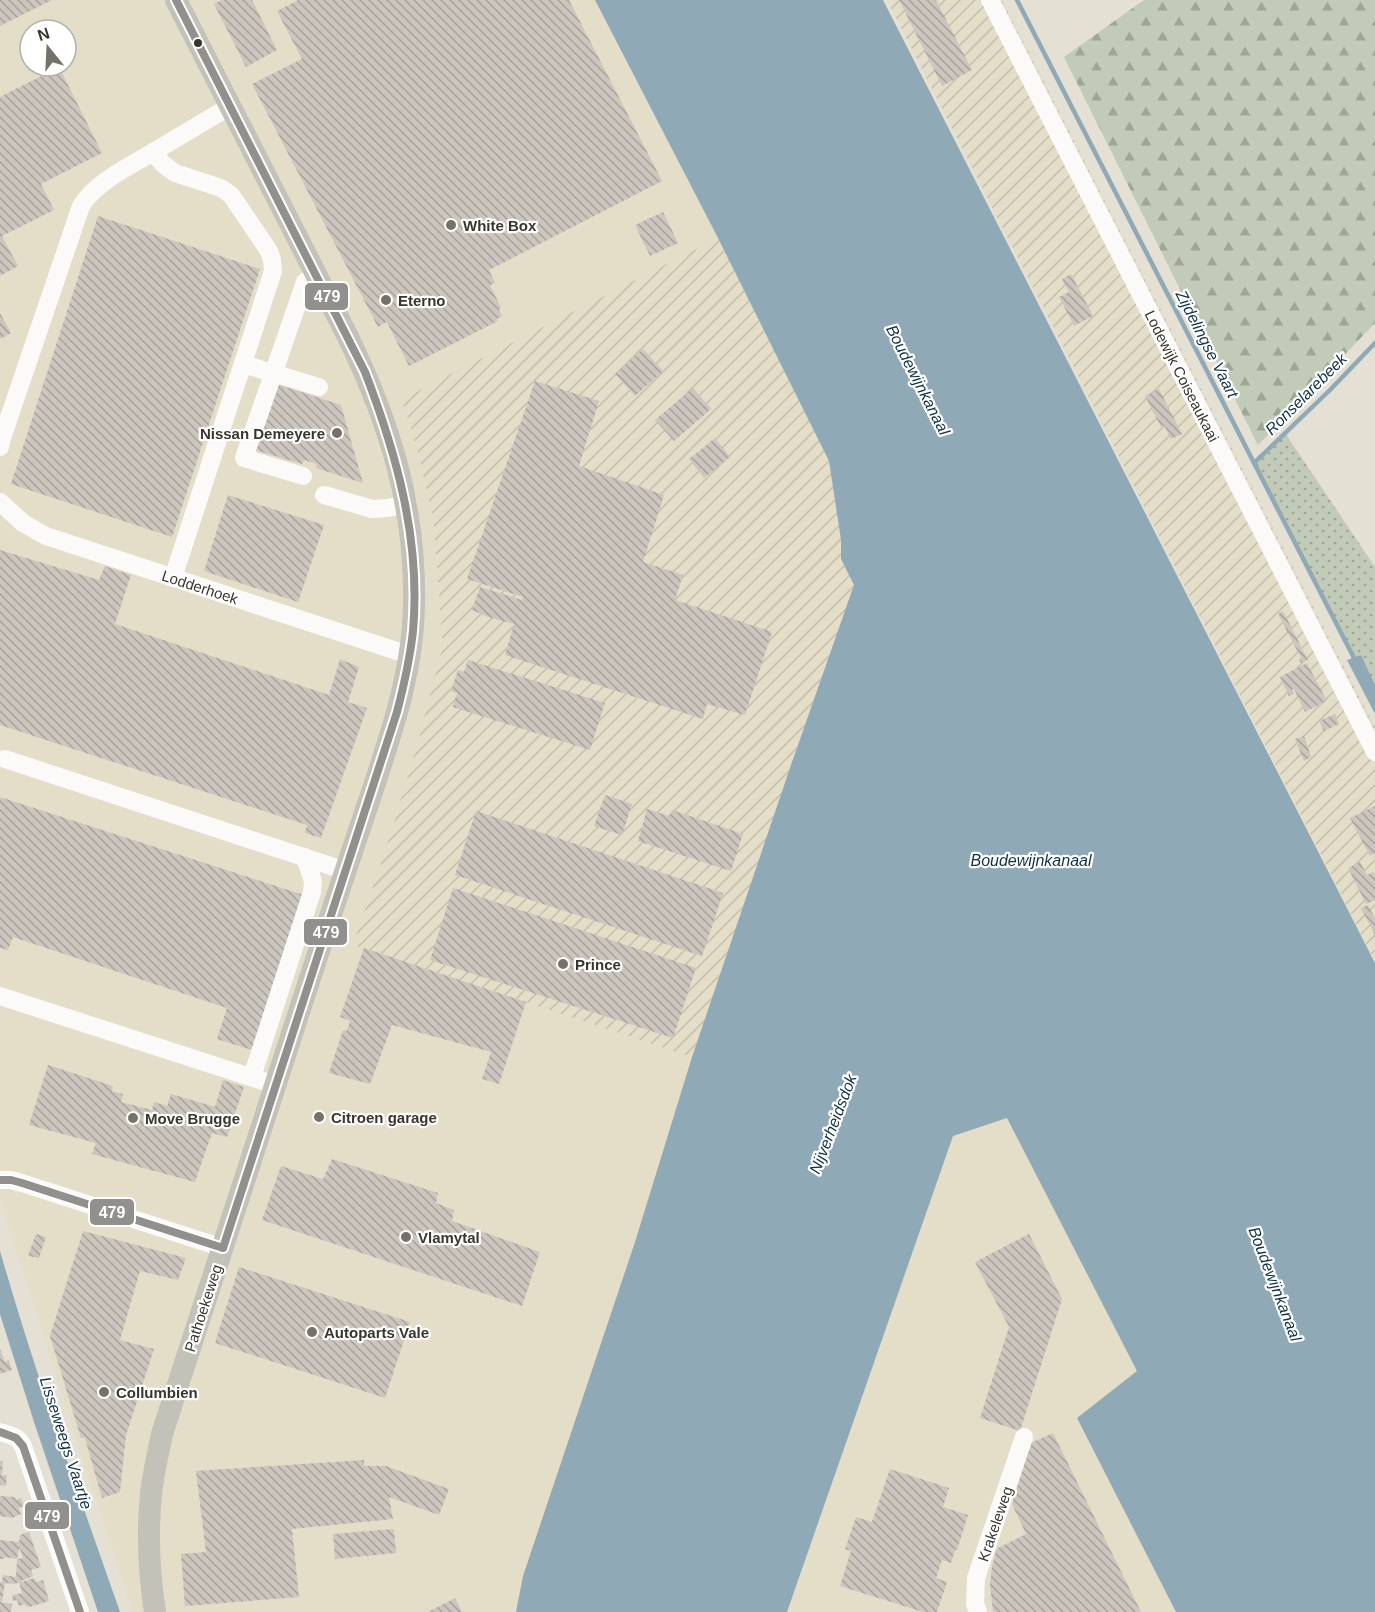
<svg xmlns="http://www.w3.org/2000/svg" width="1375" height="1612" font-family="Arial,sans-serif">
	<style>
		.built { fill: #e4ddc7; fill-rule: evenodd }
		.industrial { fill: url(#industrial-furrows) }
		.grass { fill: url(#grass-dots) }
		.forest { fill: url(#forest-firs) }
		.water { fill: #8fa9b7 }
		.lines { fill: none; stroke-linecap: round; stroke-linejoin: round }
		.stream { stroke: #8fa9b7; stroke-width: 4.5 }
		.building { fill: url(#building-back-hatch) }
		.minor { stroke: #fbfaf9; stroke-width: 18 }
		.major { stroke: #c3c2b9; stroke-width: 22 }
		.bus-1-casing { stroke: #fff; stroke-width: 12 }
		.bus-1 { stroke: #92908c; stroke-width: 8 }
		.bus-dot { fill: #39362e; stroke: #fff; stroke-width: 2 }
		.poi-dot { fill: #757268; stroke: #fff; stroke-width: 2 }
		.labels { text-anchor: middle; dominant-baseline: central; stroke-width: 4.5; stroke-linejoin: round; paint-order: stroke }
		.poi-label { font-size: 15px; font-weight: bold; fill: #39362e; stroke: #fff; text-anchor: start }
		.street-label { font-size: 15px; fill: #39362e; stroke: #fff }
		.water-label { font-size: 16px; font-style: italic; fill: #113346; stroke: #fff }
		.line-badge { stroke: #fff; stroke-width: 2 }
		.badge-label { font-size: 16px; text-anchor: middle; font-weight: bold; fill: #fff }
	</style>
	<defs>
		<pattern id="industrial-furrows" width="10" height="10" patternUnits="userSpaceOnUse" patternTransform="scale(1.5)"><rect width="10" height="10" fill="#e4ddc7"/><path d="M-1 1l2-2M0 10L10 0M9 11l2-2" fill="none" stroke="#c4beab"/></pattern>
		<pattern id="grass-dots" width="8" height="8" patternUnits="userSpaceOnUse" patternTransform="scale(1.5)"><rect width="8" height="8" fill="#c1cbb7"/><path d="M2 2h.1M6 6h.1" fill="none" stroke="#9ea695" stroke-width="1.8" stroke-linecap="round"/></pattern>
		<pattern id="forest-firs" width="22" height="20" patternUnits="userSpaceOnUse" patternTransform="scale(1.5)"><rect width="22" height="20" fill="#c1cbb7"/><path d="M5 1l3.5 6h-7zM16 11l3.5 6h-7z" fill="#9ea695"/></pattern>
		<pattern id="building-back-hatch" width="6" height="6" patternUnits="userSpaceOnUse" patternTransform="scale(1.5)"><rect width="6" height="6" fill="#ccc6be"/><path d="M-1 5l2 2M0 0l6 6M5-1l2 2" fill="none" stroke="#a7a29b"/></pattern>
	</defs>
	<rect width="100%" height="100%" fill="#e4e0d4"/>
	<g class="built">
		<path d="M0 0H595L718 238 829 461 841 559 854 585 791 765 692 1057 635 1242 523 1576 516 1612H132L0 1200ZM30 30H66V66H30Z"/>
		<path d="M1007 1118 1137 1371 1077 1418 1176 1612H787L953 1136Z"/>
	</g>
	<g class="industrial">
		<path d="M887 0H1002L1375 727V961Z"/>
		<path d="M718 238 829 461 841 540V559L854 585 791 765 692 1057 353 945 390 836 419 738 443 645 433 518 418 452 402 399Z"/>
	</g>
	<path class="grass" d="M1285 433 1375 567V701L1254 463Z"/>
	<path class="forest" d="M1144 0H1375V323L1258 445 1064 57Z"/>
	<g class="water">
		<path d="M595 0H883L1375 963V1612H1176L1077 1418 1137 1371 1007 1118 953 1136 787 1612H516L523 1576 635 1242 692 1057 791 765 854 585 841 559V540L829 461 718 238Z"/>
		<path d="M1361 655 1375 685V714L1347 660Z"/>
		<path d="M0 1251C35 1373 78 1492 120 1612H98L34 1422 0 1314Z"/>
	</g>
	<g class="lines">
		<g class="stream">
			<path d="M1017 0 1356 662"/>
			<path d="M1254 463 1330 390 1375 343"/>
		</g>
	</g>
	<g class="building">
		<path d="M0 0H52L0 26Z"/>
		<path d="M222 0H252L277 50 246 67 214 4Z"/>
		<path d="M298 0H569L662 181 489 270 495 283 490 285 501 308 499 310 502 316 497 319 498 321 409 366 387 322 378 327 252 84 302 59 277 11Z"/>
		<path d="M899 0H936L972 70 942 86Z"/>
		<path d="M59 67 102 153 41 184 54 210 2 236 18 266 0 276V97Z"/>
		<path d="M663 212 678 243 650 256 635 225Z"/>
		<path d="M98 216 260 269 172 537 11 484Z"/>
		<path d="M1071 274 1093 316 1074 326 1059 297 1069 292 1062 279Z"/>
		<path d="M0 313 11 333 0 339Z"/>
		<path d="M643 349 663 371 635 396 615 374Z"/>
		<path d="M535 381 599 401 579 466 664 495 643 562 683 575 675 600 772 632 745 715 707 704 703 719 505 655 514 624 488 617 472 610 480 587 522 600 523 597 467 579Z"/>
		<path d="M277 384 341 405 363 483 316 468 317 464 304 460 302 464 255 450Z"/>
		<path d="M693 388 711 409 674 441 655 420Z"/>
		<path d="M1159 389 1182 434 1171 439 1164 425 1161 427 1145 396Z"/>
		<path d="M715 438 730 457 704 478 689 459Z"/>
		<path d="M228 495 324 525 298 602 204 571Z"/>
		<path d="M0 550 99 580 105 566 131 575 115 624 329 695 340 659 359 667 348 702 367 708 321 838 305 833 307 825 0 725Z"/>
		<path d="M1283 611 1308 660 1301 663 1299 659 1301 658 1278 614Z"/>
		<path d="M468 660 605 703 590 750 453 707 457 693 451 691 458 670 464 672Z"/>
		<path d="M1307 663 1327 701 1305 712 1294 689H1292L1294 694 1289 696 1280 677Z"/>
		<path d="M1335 714 1339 724 1324 731 1319 721Z"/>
		<path d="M1304 736 1311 757 1304 761 1295 739Z"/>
		<path d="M605 795 632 804 622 835 594 826Z"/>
		<path d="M0 797 307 896 255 1051 217 1039 227 1008 13 937 8 950 0 948Z"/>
		<path d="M1375 806V853L1370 856 1350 818Z"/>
		<path d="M647 809 669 816 672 810 743 834 731 871 638 841Z"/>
		<path d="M476 811 723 893 702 956 455 875Z"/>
		<path d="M1360 862 1367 875 1373 872 1375 876V900L1366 904 1348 868Z"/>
		<path d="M453 888 696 968 673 1038 430 960Z"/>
		<path d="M1368 905 1375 919V935L1361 908Z"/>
		<path d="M364 948 526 1002 499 1084 482 1079 491 1052 392 1025 370 1084 329 1073 343 1030 347 1031 350 1021 340 1017Z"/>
		<path d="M48 1065 113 1086 112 1091 123 1094 121 1102 152 1110 154 1102 167 1106 171 1094 215 1107 223 1080 244 1087 227 1137 212 1133 195 1182 92 1154 96 1143 29 1125Z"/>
		<path d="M332 1159 438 1193 436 1203 454 1210 452 1221 540 1252 522 1306 262 1220 281 1166 323 1179Z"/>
		<path d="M83 1231 186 1258 178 1280 140 1271 120 1340 154 1349 126 1435 120 1492 102 1498 85 1438H81L50 1336Z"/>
		<path d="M36 1234 46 1237 39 1258 28 1256Z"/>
		<path d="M1029 1234 1062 1299 1020 1431 980 1418 1009 1327 975 1262Z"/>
		<path d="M239 1267 410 1322 385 1398 215 1343Z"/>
		<path d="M0 1349 5 1362 9 1360 12 1370 0 1374Z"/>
		<path d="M1053 1433 1141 1612H993L990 1584 992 1567 996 1551 998 1548 1026 1534 1012 1504 1031 1443Z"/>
		<path d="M364 1460V1466H386L449 1489 439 1515 389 1497 393 1519 292 1529 299 1597 185 1606 181 1554 206 1552 196 1471Z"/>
		<path d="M0 1461H3L2 1475H7L6 1486 0 1485Z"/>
		<path d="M890 1469 949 1488 943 1507 968 1515 957 1550H955L951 1563 942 1560 936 1578 947 1582 937 1612H923L840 1586 851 1551 845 1549 856 1517 872 1522Z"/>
		<path d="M0 1496 15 1497 16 1500 21 1498 24 1506 19 1508 21 1514 12 1518 0 1516Z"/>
		<path d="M394 1529 396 1553 335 1559 333 1534Z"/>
		<path d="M29 1532 41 1567 31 1570 33 1576 21 1581 22 1582 34 1578 36 1582 43 1580 49 1601 30 1607 29 1606 26 1607 25 1604 19 1606 17 1600 12 1601 13 1595 22 1593 19 1582 15 1584 5 1583 2 1602 0 1601V1582H2L3 1575 16 1577 17 1559 23 1558 20 1549H19L17 1559 5 1557 4 1559H0V1540L19 1542 20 1535Z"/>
		<path d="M455 1598 462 1612H428Z"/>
		<path d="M0 1602 12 1604 11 1612H0Z"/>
	</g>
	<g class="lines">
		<g class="minor">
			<path d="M990 0 1375 752"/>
			<path d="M153 152 163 164 175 173 221 188 231 195 269 251 272 260 273 271 173 578"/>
			<path d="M243 364 319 387"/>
			<path d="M0 447 3 435 81 206C97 181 130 166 155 151 180 136 205 121 231 106"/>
			<path d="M303 476 244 458 305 282 316 273"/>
			<path d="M324 495 372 509 388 508 406 504"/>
			<path d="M0 502 23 523 46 536 409 655"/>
			<path d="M5 759 346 871"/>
			<path d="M0 996 275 1085"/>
			<path d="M252 1077 312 892 313 881 305 857"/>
			<path d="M0 1180H11L22 1183 223 1248"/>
			<path d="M0 1432C10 1435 18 1436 23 1446L80 1612"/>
			<path d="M978 1612 975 1604 976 1578 1024 1437"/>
		</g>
		<path class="major" d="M155 1612C149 1573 147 1534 151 1494 153 1474 158 1454 162 1434 217 1266 271 1097 326 929 342 881 358 833 374 786 393 728 413 669 414 606 416 507 390 423 347 335L176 0"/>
		<g class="bus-1-casing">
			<g id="bus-1">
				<path d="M176 0 365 372C397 455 421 541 413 631 410 659 404 685 397 712L223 1248"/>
				<path d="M0 1180H11L22 1183 223 1248"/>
				<path d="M0 1432 16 1438 23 1446 80 1612"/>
			</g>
		</g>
		<use href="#bus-1" class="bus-1"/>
	</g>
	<circle class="bus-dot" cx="198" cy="43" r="5"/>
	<g class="poi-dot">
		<circle cx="451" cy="225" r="6"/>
		<circle cx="386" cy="300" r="6"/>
		<circle cx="337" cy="433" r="6"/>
		<circle cx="563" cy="964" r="6"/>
		<circle cx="319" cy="1117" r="6"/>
		<circle cx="133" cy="1118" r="6"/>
		<circle cx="406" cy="1237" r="6"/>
		<circle cx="312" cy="1332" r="6"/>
		<circle cx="104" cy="1392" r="6"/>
	</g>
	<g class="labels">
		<g class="poi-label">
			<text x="463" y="225">White Box</text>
			<text x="398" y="300">Eterno</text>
			<text x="325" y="433" text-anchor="end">Nissan Demeyere</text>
			<text x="575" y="964">Prince</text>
			<text x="331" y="1117">Citroen garage</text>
			<text x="145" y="1118">Move Brugge</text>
			<text x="418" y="1237">Vlamytal</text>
			<text x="324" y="1332">Autoparts Vale</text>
			<text x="116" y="1392">Collumbien</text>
		</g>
		<g class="street-label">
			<text transform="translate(1182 376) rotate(63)">Lodewijk Coiseaukaai</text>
			<text transform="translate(200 587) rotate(18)">Lodderhoek</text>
			<text transform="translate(203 1308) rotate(-72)">Pathoekeweg</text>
			<text transform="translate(995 1524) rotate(-71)">Krakeleweg</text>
		</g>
		<g class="water-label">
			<text transform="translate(1207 344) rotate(63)">Zijdelingse Vaart</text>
			<text transform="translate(918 380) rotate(63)">Boudewijnkanaal</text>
			<text transform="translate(1306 394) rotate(-45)">Ronselarebeek</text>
			<text x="1031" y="860">Boudewijnkanaal</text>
			<text transform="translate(833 1124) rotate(-69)">Nijverheidsdok</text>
			<text transform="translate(1275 1284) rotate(69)">Boudewijnkanaal</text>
			<text transform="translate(66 1443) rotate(72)">Lisseweegs Vaartje</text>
		</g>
	</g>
	<g class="line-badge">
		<rect x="304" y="282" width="45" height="29" rx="6" fill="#92908c"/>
		<rect x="303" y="918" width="45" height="28" rx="6" fill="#92908c"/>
		<rect x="89" y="1198" width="46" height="28" rx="6" fill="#92908c"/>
		<rect x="24" y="1501" width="46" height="29" rx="6" fill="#92908c"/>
	</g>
	<g class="badge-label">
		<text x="327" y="302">479</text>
		<text x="326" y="938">479</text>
		<text x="112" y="1218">479</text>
		<text x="47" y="1522">479</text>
	</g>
	<g transform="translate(48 48) rotate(342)"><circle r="28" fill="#ffffff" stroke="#b0afab" stroke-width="1.5"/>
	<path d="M0-4.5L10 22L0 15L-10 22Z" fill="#757268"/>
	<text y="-9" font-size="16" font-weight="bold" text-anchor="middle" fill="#39362e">N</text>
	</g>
</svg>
